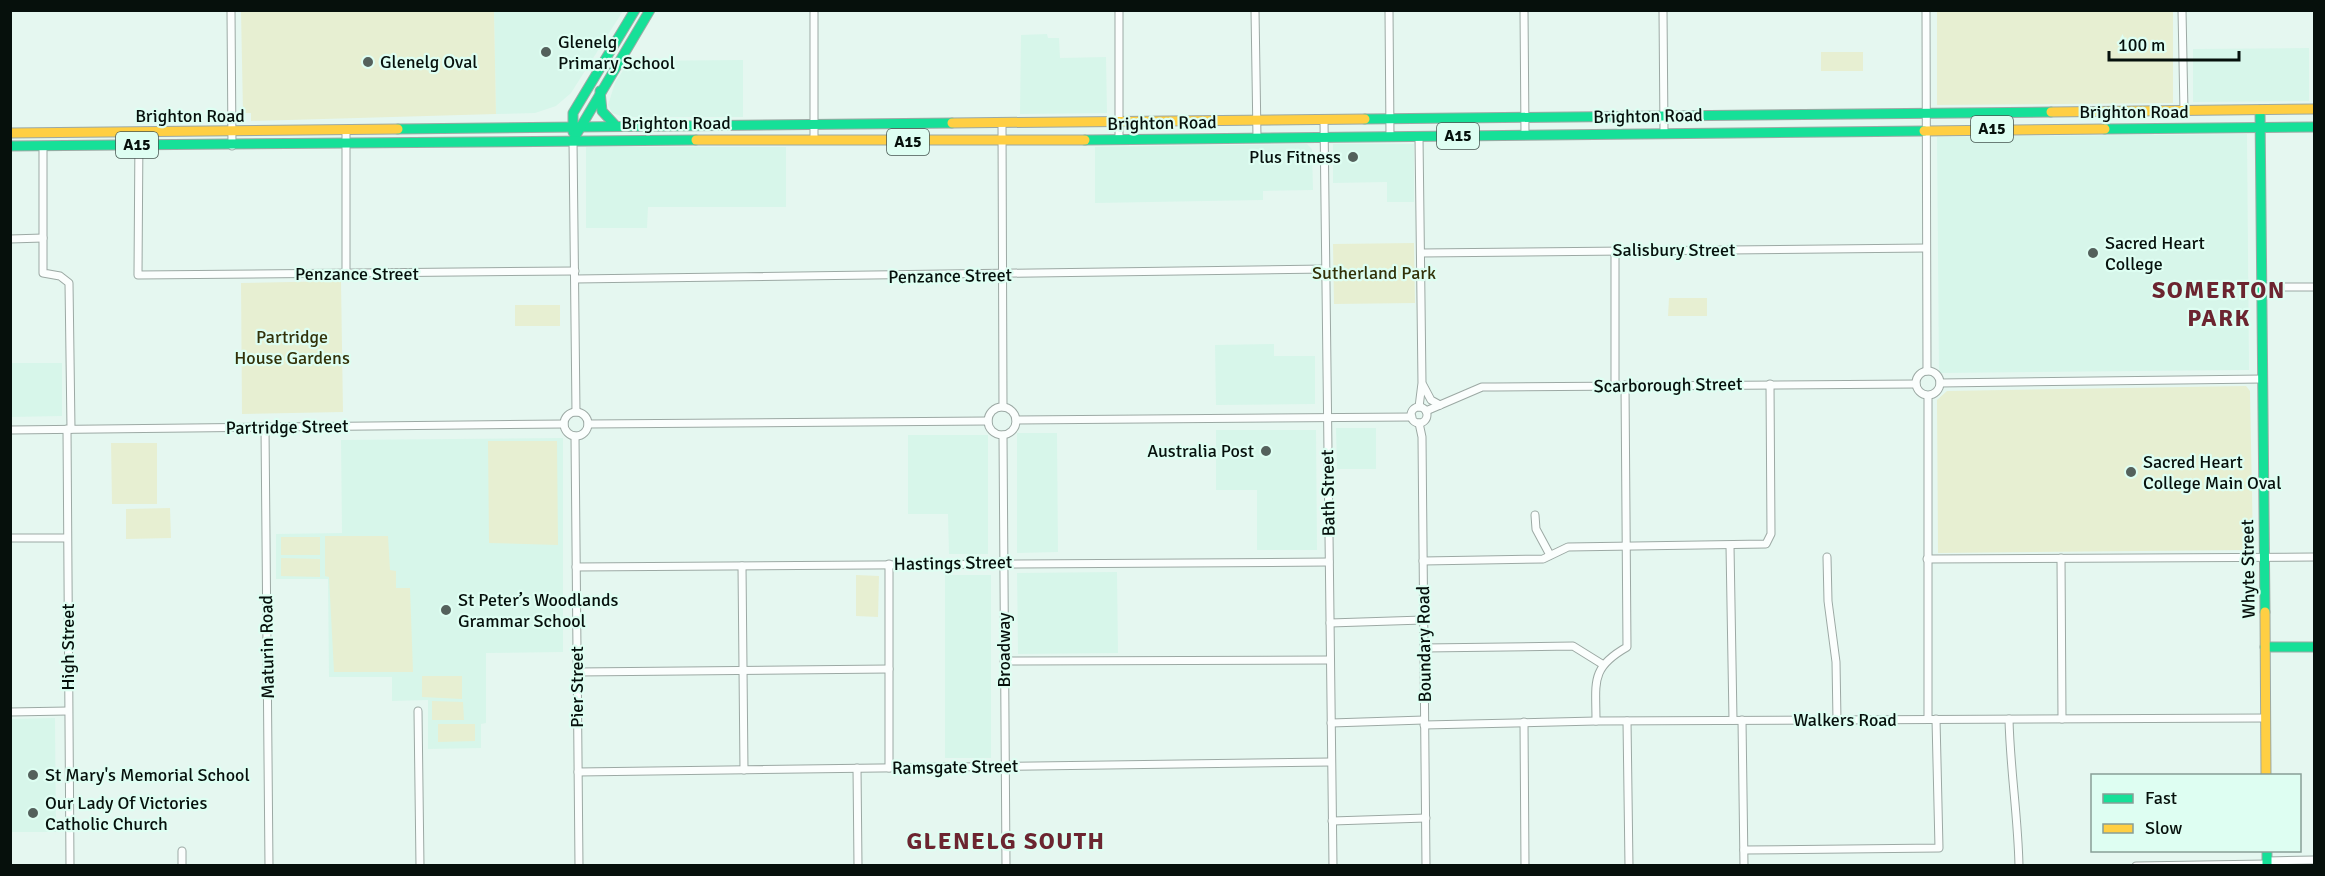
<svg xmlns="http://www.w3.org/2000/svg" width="2325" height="876" font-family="Signika,sans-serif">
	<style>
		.built { fill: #d7f6ea }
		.green { fill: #e7efd2 }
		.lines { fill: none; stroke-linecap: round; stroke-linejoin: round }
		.street-casing { stroke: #9ca9a4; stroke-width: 9 }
		.fast-casing { stroke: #9ca9a4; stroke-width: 11 }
		.slow-casing { stroke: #9ca9a4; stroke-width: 11 }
		.street { stroke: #fbfefd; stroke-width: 7 }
		.fast { stroke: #16e098; stroke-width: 9 }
		.slow { stroke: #ffcf43; stroke-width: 9 }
		.poi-dot { fill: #54615c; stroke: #defef2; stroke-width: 2 }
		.labels { text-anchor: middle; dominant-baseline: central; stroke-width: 4.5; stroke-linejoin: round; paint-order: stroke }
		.shield { fill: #defef2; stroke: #475751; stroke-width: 1.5 }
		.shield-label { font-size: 16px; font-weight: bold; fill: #06100c }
		.poi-label { font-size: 18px; fill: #06100c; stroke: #defef2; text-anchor: start }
		.street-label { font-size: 18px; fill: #06100c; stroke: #defef2 }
		.park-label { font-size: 18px; fill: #323108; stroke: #defef2 }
		.district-label { font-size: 24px; font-weight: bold; letter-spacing: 1.5px; fill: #6c2530; stroke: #defef2 }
	</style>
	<rect width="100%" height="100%" fill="#e5f7f0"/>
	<g class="built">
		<path d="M494 11V10L623 11 571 93 556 106 535 113 496 114Z"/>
		<path d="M1047 34 1048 38H1059L1060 58 1106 57 1107 113 1020 114 1021 35Z"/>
		<path d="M2309 48V101L2193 102V49Z"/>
		<path d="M743 60V117H624L612 113 608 105 615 83 629 61Z"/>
		<path d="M2247 134 2249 370 1939 373 1937 137Z"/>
		<path d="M1307 144 1312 149 1313 190 1263 191V200L1095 203V147Z"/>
		<path d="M1333 144H1414V202H1387V182L1333 183Z"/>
		<path d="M586 147H786V207H648L647 228H586Z"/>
		<path d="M10 310 11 363H62V416L11 417Z"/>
		<path d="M1274 344V356H1315V404L1216 405 1215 345Z"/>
		<path d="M1336 428H1376V469H1337Z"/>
		<path d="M1216 430H1316L1317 550H1257V490H1216Z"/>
		<path d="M1017 433H1057L1058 552 1017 553Z"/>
		<path d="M908 435H988V554H949L948 514H908Z"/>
		<path d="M563 438V652L486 653V723L481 724V748L428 749V700L392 701V677H329L328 579H276V534L342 533 341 440Z"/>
		<path d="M1117 572 1118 653 1018 654 1017 573Z"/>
		<rect x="945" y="575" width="46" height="183"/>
		<path d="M55 718 56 832H11V719Z"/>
	</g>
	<g class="green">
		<path d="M241 11H494L496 114 251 121V113H243Z"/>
		<path d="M1937 11H2173V103L1937 105Z"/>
		<rect x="1821" y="52" width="42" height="19"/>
		<path d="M1414 243 1415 303 1334 304 1333 244Z"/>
		<path d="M341 281 343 412 242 414 241 283Z"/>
		<path d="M1669 298H1707V316H1668Z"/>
		<rect x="515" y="305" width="45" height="21"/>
		<path d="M2246 386 2250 391 2253 547 2249 550 1938 553 1937 400 1947 391Z"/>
		<path d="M488 441H557L558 545 489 543Z"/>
		<path d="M111 443H157V504H112Z"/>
		<path d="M170 508 171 538 126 539V509Z"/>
		<path d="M325 536H388L390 570 396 571V588H410L413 672H334L329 577 325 576Z"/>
		<rect x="281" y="537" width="39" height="18"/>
		<path d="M281 558 320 559V577L281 576Z"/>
		<path d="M856 575 879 576 878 617 856 616Z"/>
		<path d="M422 676H462V699L422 697Z"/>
		<path d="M432 701 463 702 464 720H432Z"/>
		<path d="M438 724H475V741L438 742Z"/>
	</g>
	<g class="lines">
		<g class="street-casing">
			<g id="street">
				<path d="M231 10 232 146"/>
				<path d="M1119 10V140"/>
				<path d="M1255 10 1257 138"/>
				<path d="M1389 10 1390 137"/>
				<path d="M1524 10 1525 135"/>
				<path d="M1663 10 1664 132"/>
				<path d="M1926 10 1927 371"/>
				<path d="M2182 10 2184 112"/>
				<path d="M1324 120 1333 866"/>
				<path d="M1002 124 1003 407"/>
				<path d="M139 133 138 275 575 271"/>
				<path d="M814 139V10"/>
				<path d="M573 140 576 412"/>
				<path d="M43 146V273L60 276 69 283 71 429"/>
				<path d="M10 239 43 238"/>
				<path d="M1615 250V385"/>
				<path d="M1421 253 1926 248"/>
				<path d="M346 274V131"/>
				<path d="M575 279 1326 269"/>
				<path d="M2262 287H2314"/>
				<circle cx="1928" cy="383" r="12"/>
				<path d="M1940 383 2263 379"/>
				<path d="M1423 385 1431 400 1440 405"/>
				<path d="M1928 396V719"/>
				<path d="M1419 407 1422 383 1419 137"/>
				<circle cx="1419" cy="415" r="8"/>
				<circle cx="1002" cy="421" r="14"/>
				<path d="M1426 411 1482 387H1495L1916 384"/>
				<circle cx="576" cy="424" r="12"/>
				<path d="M1016 420 1412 417"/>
				<path d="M1419 423 1422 437 1426 866"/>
				<path d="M588 424 988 421"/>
				<path d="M265 428 269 866"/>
				<path d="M67 429 70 866"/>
				<path d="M10 430 564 424"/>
				<path d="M1003 435 1006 866"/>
				<path d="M575 436 579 866"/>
				<path d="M1535 515 1536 529 1550 555"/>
				<path d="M10 538H67"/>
				<path d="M1730 546 1733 720"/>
				<path d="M1827 557 1828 601 1836 662 1837 720"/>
				<path d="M2061 558 2062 719"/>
				<path d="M1927 559 2314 557"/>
				<path d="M1423 561 1543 559 1568 547 1766 544 1771 534 1770 384"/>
				<path d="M742 566 744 770"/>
				<path d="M576 567 1329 562"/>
				<path d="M1330 623 1423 620"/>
				<path d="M1424 648 1573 646 1602 664"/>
				<path d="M1004 661 1330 660"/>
				<path d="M577 672 889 669"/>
				<path d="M418 711 420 866"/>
				<path d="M10 712 68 711"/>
				<path d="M2009 719C2010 768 2018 816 2019 866"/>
				<path d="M1742 720 1744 866"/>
				<path d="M1596 721C1596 682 1590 668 1627 647L1625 385"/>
				<path d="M1627 721 1629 866"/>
				<path d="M1524 722 1525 866"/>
				<path d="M1331 723 1424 720"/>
				<path d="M1424 725 1596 721 2266 718"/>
				<path d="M857 768 858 866"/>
				<path d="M889 768V564"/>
				<path d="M578 772 1331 762"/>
				<path d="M1332 821 1426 818"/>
				<path d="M1744 850 1939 848 1936 719"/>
				<path d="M182 851V866"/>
				<path d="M2267 861 2314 860"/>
				<path d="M2136 866 2267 864"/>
			</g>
		</g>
		<g class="fast-casing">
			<g id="fast">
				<path d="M600 91 602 111 615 125"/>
				<path d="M2260 110 2265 612"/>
				<path d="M1365 119 2051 112"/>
				<path d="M398 129 952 123"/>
				<path d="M2105 129 2314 127"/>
				<path d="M573 132V113L635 10"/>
				<path d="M573 140 650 10"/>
				<path d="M1085 140 1924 131"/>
				<path d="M10 146 696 140"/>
				<path d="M2265 647H2314"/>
				<path d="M2267 850V866"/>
			</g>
		</g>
		<g class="slow-casing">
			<g id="slow">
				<path d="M2051 112 2314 109"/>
				<path d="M952 123 1365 119"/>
				<path d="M1924 131 2105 129"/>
				<path d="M10 133 398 129"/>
				<path d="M696 140H1085"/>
				<path d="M2265 612 2266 776"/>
			</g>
		</g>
		<use href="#street" class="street"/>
		<use href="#fast" class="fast"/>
		<use href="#slow" class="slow"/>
	</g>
	<g class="poi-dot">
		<circle cx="546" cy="52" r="6"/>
		<circle cx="368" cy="62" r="6"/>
		<circle cx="1353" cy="157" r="6"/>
		<circle cx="2093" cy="253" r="6"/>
		<circle cx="1266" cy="451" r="6"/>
		<circle cx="2131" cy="472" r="6"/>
		<circle cx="446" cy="610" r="6"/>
		<circle cx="33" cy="775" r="6"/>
		<circle cx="33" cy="813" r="6"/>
	</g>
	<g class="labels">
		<g class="shield">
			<rect x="1971" y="116" width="42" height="26" rx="4.5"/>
			<rect x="1437" y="123" width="42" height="26" rx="4.5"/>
			<rect x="887" y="129" width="42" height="26" rx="4.5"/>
			<rect x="116" y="132" width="42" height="26" rx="4.5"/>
		</g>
		<g class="shield-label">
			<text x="1992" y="129">A15</text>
			<text x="1458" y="136">A15</text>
			<text x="908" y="142">A15</text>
			<text x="137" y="145">A15</text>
		</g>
		<g class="poi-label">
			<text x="558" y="42">Glenelg<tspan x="558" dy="21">Primary School</tspan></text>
			<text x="380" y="62">Glenelg Oval</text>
			<text x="1341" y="157" text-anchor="end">Plus Fitness</text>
			<text x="2105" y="243">Sacred Heart<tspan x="2105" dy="21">College</tspan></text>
			<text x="1254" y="451" text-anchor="end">Australia Post</text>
			<text x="2143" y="462">Sacred Heart<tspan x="2143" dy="21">College Main Oval</tspan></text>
			<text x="458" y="600">St Peter’s Woodlands<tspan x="458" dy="21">Grammar School</tspan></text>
			<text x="45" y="775">St Mary's Memorial School</text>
			<text x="45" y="803">Our Lady Of Victories<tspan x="45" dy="21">Catholic Church</tspan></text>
		</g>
		<g class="street-label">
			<text x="2134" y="112">Brighton Road</text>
			<text x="190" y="116">Brighton Road</text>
			<text transform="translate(1648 116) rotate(-1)">Brighton Road</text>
			<text x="676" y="123">Brighton Road</text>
			<text transform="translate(1162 123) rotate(-1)">Brighton Road</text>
			<text x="1674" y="250">Salisbury Street</text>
			<text x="357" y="274">Penzance Street</text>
			<text transform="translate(950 276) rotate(-1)">Penzance Street</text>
			<text transform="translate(1668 385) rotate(-1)">Scarborough Street</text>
			<text transform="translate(287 427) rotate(-1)">Partridge Street</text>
			<text transform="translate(1328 493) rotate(-91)">Bath Street</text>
			<text transform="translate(953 563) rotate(-1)">Hastings Street</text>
			<text transform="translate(2248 569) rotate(-91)">Whyte Street</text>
			<text transform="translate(1424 644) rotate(-91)">Boundary Road</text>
			<text transform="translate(68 647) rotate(-90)">High Street</text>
			<text transform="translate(267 647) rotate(-91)">Maturin Road</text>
			<text transform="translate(1004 650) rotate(-90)">Broadway</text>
			<text transform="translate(577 687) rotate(-90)">Pier Street</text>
			<text x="1845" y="720">Walkers Road</text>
			<text transform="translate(955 767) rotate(-1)">Ramsgate Street</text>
		</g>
		<g class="park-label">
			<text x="1374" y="273">Sutherland Park</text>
			<text x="292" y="337">Partridge<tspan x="292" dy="21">House Gardens</tspan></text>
		</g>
		<g class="district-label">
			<text x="2219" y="290">SOMERTON<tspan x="2219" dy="28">PARK</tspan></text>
			<text x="1006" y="841">GLENELG SOUTH</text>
		</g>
	</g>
	<rect width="2325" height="876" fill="none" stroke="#06100c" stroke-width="24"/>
	<rect x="2091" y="774" width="210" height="78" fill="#defef2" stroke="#889f96" stroke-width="1.5"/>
	<rect x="2103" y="794" width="30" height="9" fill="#16e098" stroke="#889f96" stroke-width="1.5"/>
	<text x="2145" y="804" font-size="18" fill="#06100c">Fast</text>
	<rect x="2103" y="824" width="30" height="9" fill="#ffcf43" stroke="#889f96" stroke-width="1.5"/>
	<text x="2145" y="834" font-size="18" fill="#06100c">Slow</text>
	<path d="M2109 51v9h130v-9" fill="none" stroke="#06100c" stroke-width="3"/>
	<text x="2118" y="51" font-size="18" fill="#06100c" stroke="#defef2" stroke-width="4.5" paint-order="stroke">100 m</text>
</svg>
